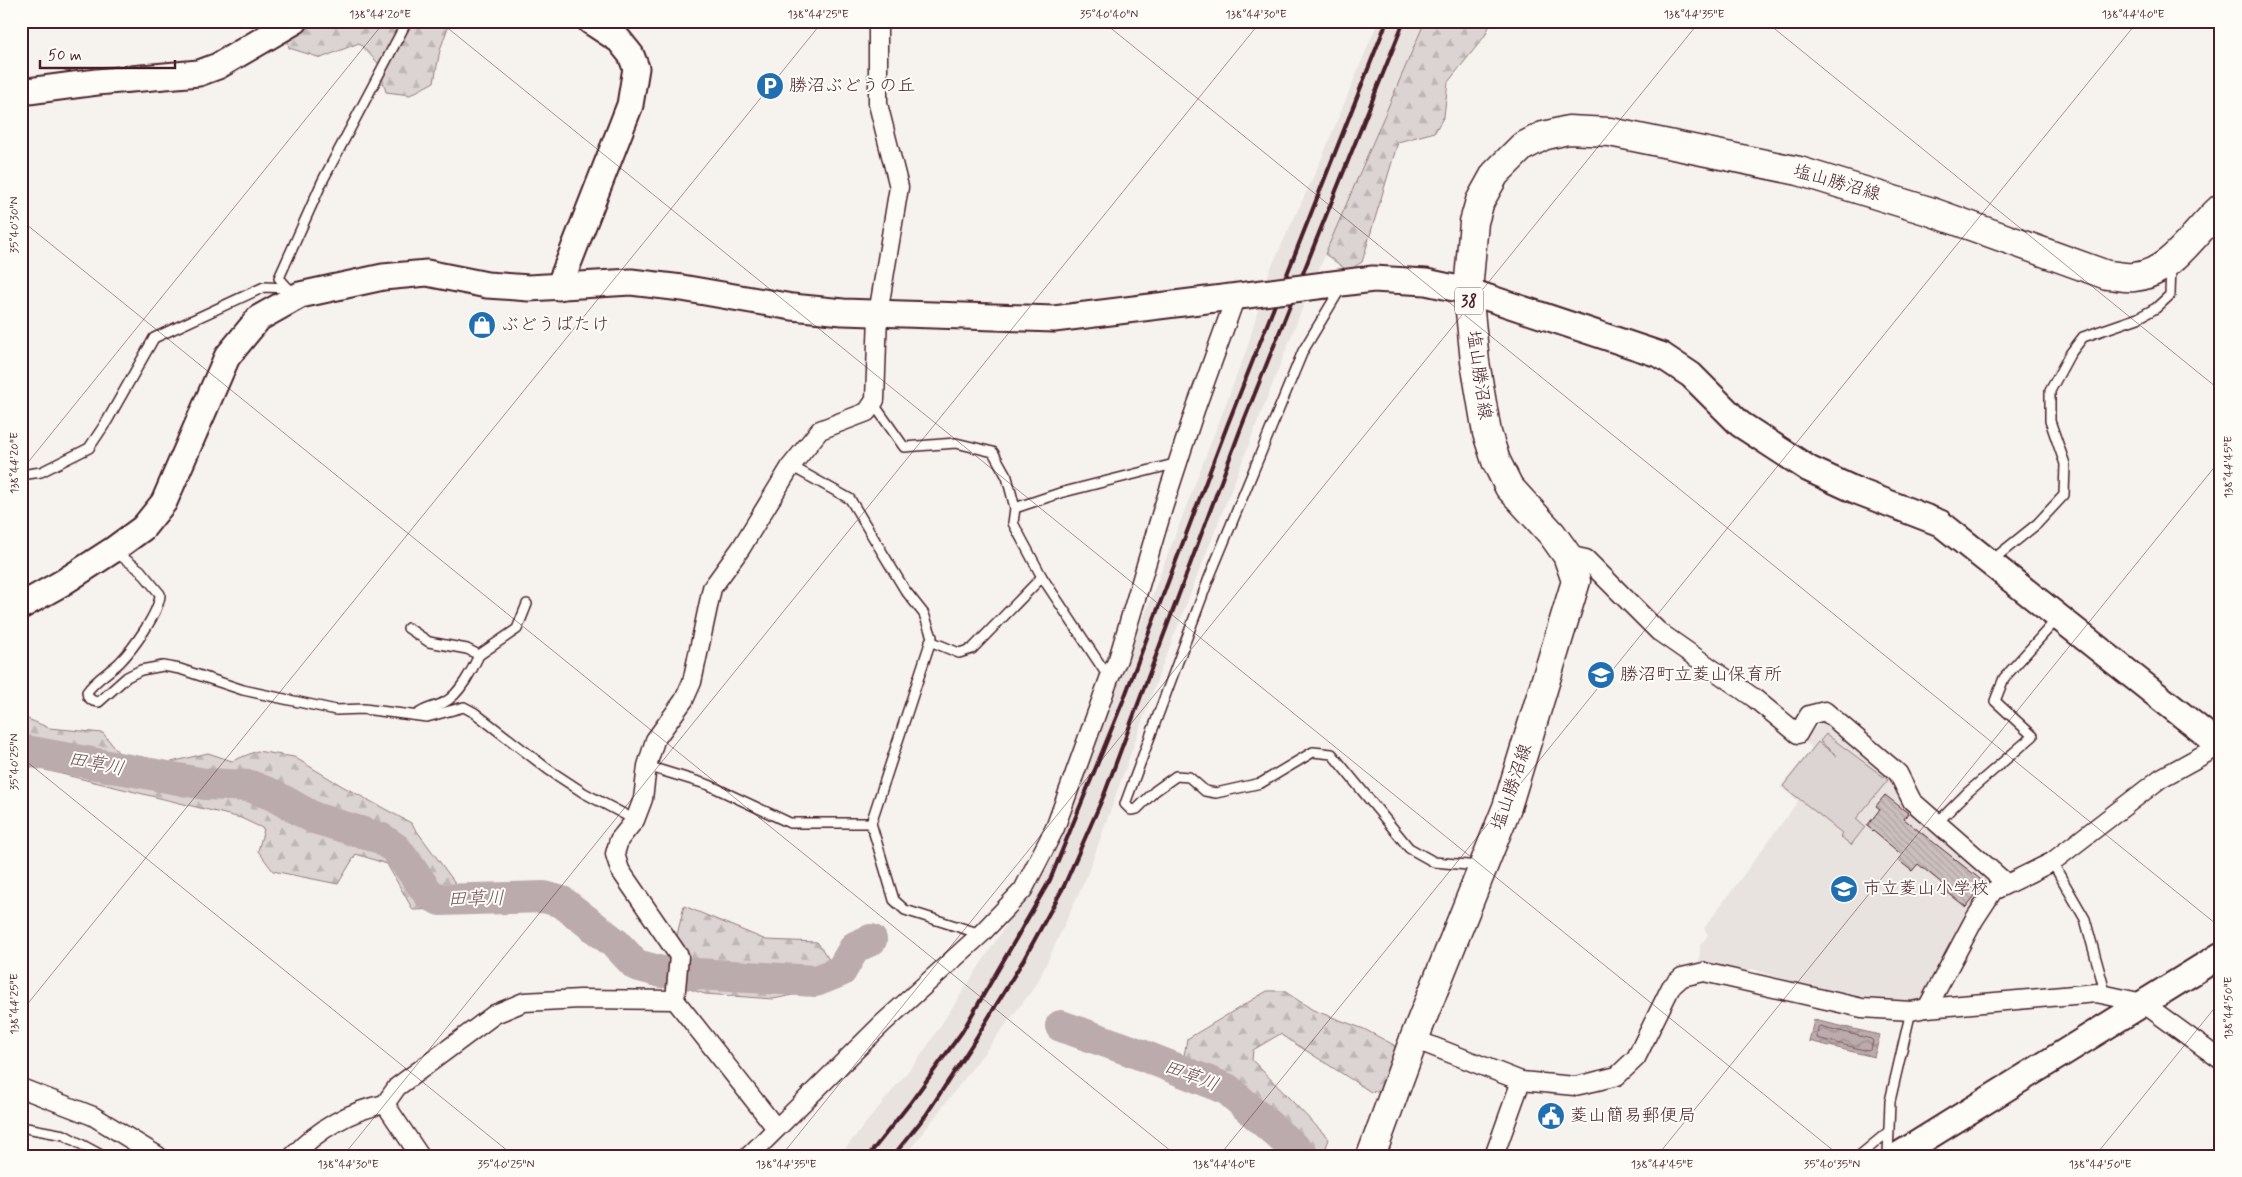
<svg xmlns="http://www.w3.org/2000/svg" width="2242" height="1177" font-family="Mynerve,'Klee One',sans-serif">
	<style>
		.built { fill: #e9e3e0 }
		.forest { fill: url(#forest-firs); stroke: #937a7e }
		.garden { fill: #dcd4d2; stroke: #937a7e }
		.water { fill: url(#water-waves); stroke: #8e7378 }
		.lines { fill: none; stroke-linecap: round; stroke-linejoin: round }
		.shore { stroke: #77575f; stroke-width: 1 }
		.river { stroke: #bbabac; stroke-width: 32 }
		.building { fill: url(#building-back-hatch); stroke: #4a1f2b }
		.lane-casing { stroke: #4a1f2b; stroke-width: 12 }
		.street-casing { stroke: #4a1f2b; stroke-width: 21 }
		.secondary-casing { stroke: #4a1f2b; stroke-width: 29 }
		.primary-casing { stroke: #4a1f2b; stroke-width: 31 }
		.lane { stroke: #fdfcf7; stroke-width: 9 }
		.street { stroke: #fdfcf7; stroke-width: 18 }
		.secondary { stroke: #fdfcf7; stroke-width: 25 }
		.primary { stroke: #fdfcf7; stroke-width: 28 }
		.rail { stroke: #4a1f2b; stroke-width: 4 }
		.secondary-bridge-casing { stroke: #4a1f2b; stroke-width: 29; stroke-linecap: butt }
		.secondary-bridge { stroke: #fdfcf7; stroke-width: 25 }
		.ticks { fill: none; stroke: #4a1f2b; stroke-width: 1; stroke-opacity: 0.45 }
		.labels { text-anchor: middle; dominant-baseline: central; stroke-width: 4; stroke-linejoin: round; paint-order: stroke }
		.shield { fill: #fdfcf7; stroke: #806168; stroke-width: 1 }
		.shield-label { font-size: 16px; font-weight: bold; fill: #4a1f2b }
		.poi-label { font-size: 18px; fill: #4a1f2b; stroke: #fdfcf7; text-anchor: start }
		.street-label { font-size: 18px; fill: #4a1f2b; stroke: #fdfcf7 }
		.water-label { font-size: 19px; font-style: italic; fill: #725058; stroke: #fdfcf7 }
		.neatline { fill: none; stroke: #4a1f2b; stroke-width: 2 }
		.ticks-label { font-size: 12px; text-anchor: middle; fill: #4a1f2b }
	</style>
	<defs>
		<pattern id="forest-firs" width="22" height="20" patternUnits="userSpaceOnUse" patternTransform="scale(1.25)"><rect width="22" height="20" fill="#dcd4d2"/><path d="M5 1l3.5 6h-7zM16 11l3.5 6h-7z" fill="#beb6b4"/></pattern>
		<pattern id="water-waves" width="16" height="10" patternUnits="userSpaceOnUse" patternTransform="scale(1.25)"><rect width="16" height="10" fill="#bbabac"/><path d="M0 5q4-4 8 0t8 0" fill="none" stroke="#9a8b8c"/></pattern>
		<pattern id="building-back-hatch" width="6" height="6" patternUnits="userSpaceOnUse" patternTransform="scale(1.25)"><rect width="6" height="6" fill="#cbbfbe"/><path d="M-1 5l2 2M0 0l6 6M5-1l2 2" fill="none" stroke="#b0a4a3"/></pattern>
	</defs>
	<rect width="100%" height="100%" fill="#f6f3ef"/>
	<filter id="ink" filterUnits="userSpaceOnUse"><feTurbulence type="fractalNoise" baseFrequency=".02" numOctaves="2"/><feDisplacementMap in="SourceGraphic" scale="10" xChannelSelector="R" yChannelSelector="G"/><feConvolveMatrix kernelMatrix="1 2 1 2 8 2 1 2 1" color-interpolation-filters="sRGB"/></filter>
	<g filter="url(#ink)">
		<g class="built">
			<path d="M1378 21H1425L1300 314 1161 669 1087 876 1037 984 905 1156H839L922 1054 1041 871 1088 762 1246 351 1269 272 1321 160Z"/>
			<path d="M1827 720 1893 773 1898 796 1987 880 1988 889 1921 999 1891 1007 1888 1002 1798 985 1753 969 1738 972 1699 964 1700 945 1708 935 1704 928 1798 801 1780 787 1812 748 1804 741 1820 722Z"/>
		</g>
		<g class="forest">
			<path d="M318 21H450L440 50 434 82 410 95 386 92 378 63 359 43 321 58 289 48 287 36Z"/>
			<path d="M1425 21H1492L1484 37 1448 82 1444 116 1435 132 1398 142 1362 262 1348 271 1325 254Z"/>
			<path d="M21 716 49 728 103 733 121 756 155 766 208 753 232 761 257 751 294 757 342 786 411 823 456 884 446 909 413 910 387 864 356 854 338 884 273 871 258 851 264 829 241 818 21 764Z"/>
			<path d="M684 906 766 940 817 942 828 958 830 968 808 992 773 999 705 994 686 988 688 956 676 939Z"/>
			<path d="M1267 991H1284L1313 1010 1364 1029 1394 1045 1399 1057 1388 1090 1371 1092 1280 1034 1253 1050 1252 1060 1329 1139 1323 1156H1279L1257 1134 1207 1075 1183 1061 1187 1039Z"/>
		</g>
		<path class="garden" d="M1826 734 1888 780 1856 819 1865 827 1851 845 1840 836 1842 833 1783 786 1818 742 1837 756 1820 741Z"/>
		<path class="water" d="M1814 1020 1880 1035 1874 1057 1809 1041Z"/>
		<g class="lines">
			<path class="shore" d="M1820 1026 1871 1039 1873 1041 1871 1049 1868 1051 1817 1038 1818 1028Z"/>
			<g class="river">
				<path d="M21 750 205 784 250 786 273 795 314 818 380 838 396 849 429 894 440 900 544 897 562 902 616 944 636 965 662 972 816 981 841 971 855 947 871 940"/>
				<path d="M1061 1026 1129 1050 1227 1089 1303 1156"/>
			</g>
		</g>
		<path class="building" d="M1885 795 1908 813 1904 819 1985 883 1966 907 1947 892 1949 889 1918 864 1912 871 1898 860 1902 855 1867 826 1880 809 1876 806Z"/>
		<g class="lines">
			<g class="lane-casing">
				<g id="lane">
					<path d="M1342 286 1303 351 1209 578 1125 804 1131 810 1137 809 1155 791 1176 776 1189 777 1205 791 1216 793 1261 783 1313 752 1332 754 1409 848 1434 862 1479 866"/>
					<path d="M288 288 279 278 323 180 405 25 409 21"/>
					<path d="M873 403 904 447 956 443 993 452 1007 477 1015 508 1013 523 1042 577 1109 678"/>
					<path d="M791 466 850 499 905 590 924 614 932 637 871 823 894 900 905 910 981 934"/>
					<path d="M21 475 41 472 89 448 107 421 154 338 264 287 288 288 297 293"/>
					<path d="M1015 508 1060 493 1178 463"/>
					<path d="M114 551 140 570 160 594C160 612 132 650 119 663 108 673 95 680 87 692L88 697 93 701 99 702 127 677 141 670 163 666 180 669 243 690 336 710 364 709 427 717 464 707 475 713 549 770 584 793 635 820"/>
					<path d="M1991 561 2037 524 2064 495 2065 464 2050 421V391L2070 354 2083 337 2138 318 2156 308 2170 295 2171 265"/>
					<path d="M408 628 429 642 467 649 479 655C473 669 459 695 445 702 435 708 426 707 417 715"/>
					<path d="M930 641 959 653 972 649 1042 577"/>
					<path d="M479 655 517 629 527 604"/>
					<path d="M647 766 709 785 790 823H871"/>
					<path d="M1936 824 1968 792 2033 736 1995 701 2004 678 2057 619"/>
					<path d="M2052 862 2085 919 2106 995"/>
					<path d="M21 1127 64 1135 103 1156"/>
					<path d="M1859 1156 1888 1132"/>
					<path d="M1888 1156 1890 1101 1911 1011"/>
				</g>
			</g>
			<g class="street-casing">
				<g id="street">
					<path d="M1567 555 1586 559 1658 631 1754 698 1798 734 1809 715 1825 711 1898 773 1912 801 2006 883"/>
					<path d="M1927 1008 1974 920 1993 891 2052 862 2161 778 2221 745"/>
					<path d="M1414 1039 1521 1081 1575 1086 1593 1082 1617 1076 1636 1058 1671 987 1682 977 1704 972 1862 1008 1911 1011 1927 1008 2096 993 2106 995 2143 1003 2221 1060"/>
					<path d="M21 1088 93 1116 158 1156"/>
					<path d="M385 1104 397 1087 495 1014 524 1002 580 999 675 1000"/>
					<path d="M776 1128 675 1000 679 956 620 870 615 854 619 840 635 820 643 799 647 766 655 740 684 700 692 682 712 588 741 548 791 466 820 430 867 412 875 400 878 314 899 187 878 104V21"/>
					<path d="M293 1156C317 1130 351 1110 385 1104L420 1156"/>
					<path d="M749 1156 882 1024 981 934 1023 890 1055 828 1109 679 1118 659 1163 508 1195 410 1236 296"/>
					<path d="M1494 1156 1521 1081"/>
				</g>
			</g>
			<g class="secondary-casing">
				<g id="secondary">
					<path d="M21 92 97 82 199 73 218 66 295 21"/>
					<path d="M1325 285 1373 279 1426 282 1468 291 1661 355 1691 375 1740 424 1809 469 1857 491 1940 523 2221 746"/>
					<path d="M559 287 630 105 636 68 631 55 619 40 590 21"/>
					<path d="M21 606 62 583 113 550 143 528 164 502 227 357 259 318 300 295 383 277 427 273 487 285 529 288 631 282 682 288 792 307 843 312 1054 319 1247 295"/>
					<path d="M1897 1156 2221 955"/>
				</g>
			</g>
			<g class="primary-casing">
				<path id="primary" d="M1371 1156 1414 1039 1507 807 1576 581 1567 555 1552 534 1509 487 1496 461 1487 433 1475 362 1468 291 1474 222 1480 201 1495 174 1522 147 1543 136 1568 130 1610 132 1799 171 1932 212 2107 275C2115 275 2125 278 2134 277 2171 274 2195 231 2221 208"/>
			</g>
			<use href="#lane" class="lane"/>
			<use href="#street" class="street"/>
			<use href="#secondary" class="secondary"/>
			<use href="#primary" class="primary"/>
			<g class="rail">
				<path d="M868 1156 911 1102 962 1032 1050 880 1123 701 1227 426 1387 21"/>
				<path d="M893 1156 926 1115 973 1043 1024 959 1064 886 1104 795 1241 428 1404 21"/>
			</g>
			<g class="secondary-bridge-casing">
				<path id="secondary-bridge" d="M1247 295 1325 285"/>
			</g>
			<use href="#secondary-bridge" class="secondary-bridge"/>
		</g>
	</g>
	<path class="ticks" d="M439 21 1840 1156M1102 21 2221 928M1765 21 2221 391M21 220 1177 1156M21 471 385 21M21 757 514 1156M21 1012 823 21M343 1156 1261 21M781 1156 1700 21M1219 1156 2138 21M1657 1156 2221 459M2095 1156 2221 1000"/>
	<defs>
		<g id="parking-disc" transform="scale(1.4375)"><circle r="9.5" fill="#1f6fb2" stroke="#fdfcf7"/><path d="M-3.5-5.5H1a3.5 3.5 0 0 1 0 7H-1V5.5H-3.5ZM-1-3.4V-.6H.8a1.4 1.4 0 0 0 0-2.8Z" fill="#fff"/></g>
		<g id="shop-disc" transform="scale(1.4375)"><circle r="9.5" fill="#1f6fb2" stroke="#fdfcf7"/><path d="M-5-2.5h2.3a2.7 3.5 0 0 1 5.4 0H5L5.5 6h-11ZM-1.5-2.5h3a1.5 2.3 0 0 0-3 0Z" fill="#fff"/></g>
		<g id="school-disc" transform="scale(1.4375)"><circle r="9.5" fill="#1f6fb2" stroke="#fdfcf7"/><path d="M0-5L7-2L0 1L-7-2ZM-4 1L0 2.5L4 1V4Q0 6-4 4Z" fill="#fff"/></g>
		<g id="civic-disc" transform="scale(1.4375)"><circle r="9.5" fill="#1f6fb2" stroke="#fdfcf7"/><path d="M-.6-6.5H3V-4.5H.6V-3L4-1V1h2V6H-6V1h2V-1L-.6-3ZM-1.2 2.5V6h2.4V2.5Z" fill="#fff"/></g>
	</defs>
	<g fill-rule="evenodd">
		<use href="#parking-disc" x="770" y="86"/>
		<use href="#shop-disc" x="482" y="325"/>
		<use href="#school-disc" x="1601" y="675"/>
		<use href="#school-disc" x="1844" y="889"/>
		<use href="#civic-disc" x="1551" y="1116"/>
	</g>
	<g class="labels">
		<rect class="shield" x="1455" y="287.5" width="28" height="27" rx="4"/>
		<g class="shield-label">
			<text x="1469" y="301">38</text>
		</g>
		<g class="poi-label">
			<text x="789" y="86">勝沼ぶどうの丘</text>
			<text x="501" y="325">ぶどうばたけ</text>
			<text x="1620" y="675">勝沼町立菱山保育所</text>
			<text x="1863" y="889">市立菱山小学校</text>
			<text x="1570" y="1116">菱山簡易郵便局</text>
		</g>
		<g class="street-label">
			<text transform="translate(1837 183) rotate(16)">塩山勝沼線</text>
			<text transform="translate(1479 375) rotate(82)">塩山勝沼線</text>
			<text transform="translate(1512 787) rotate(-71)">塩山勝沼線</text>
		</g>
		<g class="water-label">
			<text transform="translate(96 764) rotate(11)">田草川</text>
			<text transform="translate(476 899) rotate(-1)">田草川</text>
			<text transform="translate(1191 1076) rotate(21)">田草川</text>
		</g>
	</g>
	<rect width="2242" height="1177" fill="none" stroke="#fdfcf7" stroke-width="55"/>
	<path d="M40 60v8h135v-8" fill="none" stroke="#4a1f2b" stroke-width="2.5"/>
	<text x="48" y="60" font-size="15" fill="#4a1f2b" stroke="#fdfcf7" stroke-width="4" paint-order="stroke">50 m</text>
	<rect x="28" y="28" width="2186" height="1122" class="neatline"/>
	<g class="ticks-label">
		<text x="380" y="18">138°44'20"E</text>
		<text x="818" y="18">138°44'25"E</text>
		<text x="1109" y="18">35°40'40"N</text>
		<text x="1256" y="18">138°44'30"E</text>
		<text x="1694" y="18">138°44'35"E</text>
		<text x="2133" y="18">138°44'40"E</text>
		<text transform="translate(14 225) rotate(-90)" y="4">35°40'30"N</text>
		<text transform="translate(14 463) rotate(-90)" y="4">138°44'20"E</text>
		<text transform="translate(2228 467) rotate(-90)" y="4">138°44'45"E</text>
		<text transform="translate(14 762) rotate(-90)" y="4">35°40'25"N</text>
		<text transform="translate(14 1004) rotate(-90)" y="4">138°44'25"E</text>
		<text transform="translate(2228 1008) rotate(-90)" y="4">138°44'50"E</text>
		<text x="348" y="1168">138°44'30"E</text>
		<text x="506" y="1168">35°40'25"N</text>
		<text x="786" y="1168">138°44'35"E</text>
		<text x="1224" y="1168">138°44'40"E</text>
		<text x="1662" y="1168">138°44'45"E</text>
		<text x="1832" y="1168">35°40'35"N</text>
		<text x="2100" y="1168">138°44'50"E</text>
	</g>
</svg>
